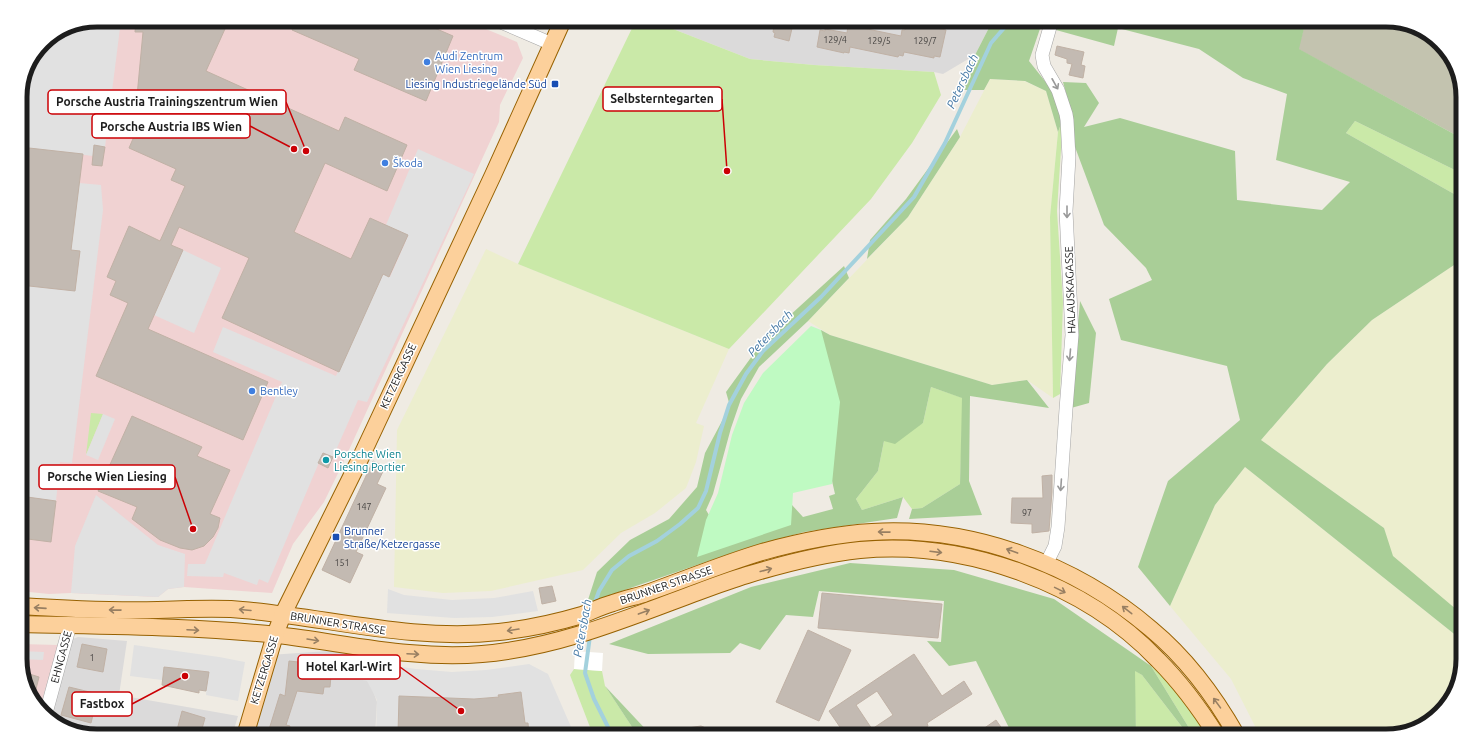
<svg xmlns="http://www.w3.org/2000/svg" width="1483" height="756" font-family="Ubuntu,sans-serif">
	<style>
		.residential { fill: #dbdada }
		.commercial { fill: #f0d2d2 }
		.construction { fill: #c3c3af }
		.farmland { fill: #eceece }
		.grass { fill: #cae9a8 }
		.forest { fill: #a9ce97 }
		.park { fill: #bffac2 }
		.parking { fill: #e1e1e1 }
		.pier { fill: #fff }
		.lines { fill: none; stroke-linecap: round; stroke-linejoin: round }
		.stream { stroke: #a3d1dd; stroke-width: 4 }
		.building { fill: #c3bab2; stroke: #c0b1a5; fill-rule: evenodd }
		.minor-casing { stroke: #a4a4a4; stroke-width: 14 }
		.major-casing { stroke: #976100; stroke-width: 18 }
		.minor { stroke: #fff; stroke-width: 13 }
		.major { stroke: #fcd09b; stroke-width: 16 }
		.oneway { stroke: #999 }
		.oneway2 { stroke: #987f62 }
		.shop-dot { fill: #3f7fe0; stroke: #fff; stroke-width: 1.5 }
		.transit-dot { fill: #1a4fb4; stroke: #fff; stroke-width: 1.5 }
		.culture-dot { fill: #0f9aa8; stroke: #fff; stroke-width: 1.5 }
		.labels { text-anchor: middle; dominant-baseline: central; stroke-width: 3; stroke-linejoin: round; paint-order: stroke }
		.number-label { font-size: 9px; fill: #464442 }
		.shop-label { font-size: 11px; fill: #366cbe; stroke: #fff; text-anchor: start }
		.transit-label { font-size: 11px; fill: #164399; stroke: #fff; text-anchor: end }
		.street-label { font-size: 11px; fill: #1d1d1d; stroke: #fff }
		.culture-label { font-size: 11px; fill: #0d838f; stroke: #fff; text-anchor: start }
		.water-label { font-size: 12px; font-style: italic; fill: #4679a5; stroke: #fff }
		.rim { fill: none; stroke: #1d1d1d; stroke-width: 5 }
		.leader { fill: none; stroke: #cb0005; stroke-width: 1.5 }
		.callout-dot { fill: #cb0005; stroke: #fff; stroke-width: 1.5 }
		.callout { fill: #fff; stroke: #cb0005; stroke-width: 1.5 }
		.callout-label { font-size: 12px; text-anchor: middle; font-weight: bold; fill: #1d1d1d }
	</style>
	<rect width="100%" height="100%" fill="#efebe3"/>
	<g class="residential">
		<path d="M650 20H993L975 55 943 74 934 72 814 65 750 59Z"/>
		<path d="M78 637 127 641 119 695 238 716 232 736H97L63 728 40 708 58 645Z"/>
		<path d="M358 649 377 702 375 736H245L269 655Z"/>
	</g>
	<g class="commercial">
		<path d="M97 20H464L517 42 523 58 500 105 499 122 343 463 324 502 293 544 272 593 184 587 168 589 158 597 71 593 49 594 20 591V92Z"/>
		<path d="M20 644 58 645 40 708 33 701 20 664Z"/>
	</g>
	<path class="construction" d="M1306 20H1386L1420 28 1450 55 1463 92V139L1298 49Z"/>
	<g class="farmland">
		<path d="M990 79 1024 81 1046 91 1058 132 1050 217 1053 398 1027 380 992 385 830 335 808 321 908 217 960 137Z"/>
		<path d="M486 249 518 264 729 349 696 423 704 426 696 462 686 488 655 513 621 533 583 570 491 591 443 593 394 587 397 430Z"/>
		<path d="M1463 259V615L1392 556 1384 528 1261 440 1327 364 1372 320Z"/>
		<path d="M1245 467 1463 641V659L1455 693 1428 723 1386 736H1260L1231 679 1170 606 1215 505Z"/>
	</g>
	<g class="grass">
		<path d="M636 20H650L750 59 814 65 934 72 941 95 912 143 871 199 729 349 518 264Z"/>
		<path d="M1063 119 1057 211 1063 302 1060 394 1053 398 1050 217 1058 132Z"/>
		<path d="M1355 121 1463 174V199L1346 133Z"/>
		<path d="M931 387 963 398 960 484 922 508 912 509 903 497 862 510 856 499 878 471 884 441 923 423Z"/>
		<path d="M91 413 103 414 86 455Z"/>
		<path d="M1151 666C1174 685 1192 710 1207 736H1194Z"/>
		<path d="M574 669 602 671 605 686 638 736H590L593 735 570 675Z"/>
		<path d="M1134 670 1142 675 1189 736H1136Z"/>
	</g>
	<g class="forest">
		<path d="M993 20H1043L1029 61 1052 90 1063 119 1058 132 1046 91 1025 81 990 79 984 90H962L975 55Z"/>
		<path d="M1059 20H1306L1299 49 1463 139V174L1355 121 1346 133 1463 199V259L1372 320 1327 364 1261 440 1384 528 1393 556 1463 615V641L1245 467 1215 505 1170 606 1138 567 1168 481 1240 420 1227 366 1121 340 1109 299 1152 280 1146 268 1104 225 1075 147 1072 115 1063 82 1086 83 1099 103 1084 127 1120 118 1235 151 1237 200 1322 210 1350 182 1276 160 1287 94 1243 78 1199 49 1118 28 1114 46 1056 30Z"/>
		<path d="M957 129 960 137 908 217 867 259 870 240 906 199Z"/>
		<path d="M844 266 849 278 808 321 759 367 741 399 731 428 713 494 706 510 709 515 707 520 790 517 792 505 803 517 833 509 829 496 835 494 806 367 821 330 830 335 992 385 1027 380 1049 408 970 396 969 481 982 515 909 519 912 509 922 508 960 484 962 398 931 387 923 423 895 444 884 441 878 471 856 499 862 510 903 497 897 518 804 532 749 547 587 603 597 572 630 540 669 519 697 487 705 453 730 406 726 392 765 338Z"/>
		<path d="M1080 301 1096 333 1089 403 1071 408Z"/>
		<path d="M850 563 954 570 1054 599 1151 666 1194 736H1189L1142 675 1135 671 1136 736H1013L976 661 949 666 927 641 941 642 944 601 819 591 813 617 786 615 760 650 740 643 730 653 648 654 609 644 751 587Z"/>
		<path d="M605 686 652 736H638Z"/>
	</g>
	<path class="park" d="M811 326 821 330 840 402 832 484 793 493 791 525 697 557 706 520 718 493 732 435 744 403 763 373Z"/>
	<g class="parking">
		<path d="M97 20H121L105 147 94 145 93 156 20 147V92L43 42 68 26Z"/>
		<path d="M418 149 474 174 367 402 358 400 333 457 323 453 268 583 259 579 257 585 224 573 223 577 187 576 188 564H205L282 382 213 352 223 327 336 376 383 274 390 277 408 236 386 225Z"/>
		<path d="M79 183 101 185 103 210 72 463 60 462 56 501 20 496V285L75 291 80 252 71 250Z"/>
		<path d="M183 250 221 268 194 333 154 315Z"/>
		<path d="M103 414 115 419 98 460 86 455Z"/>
		<path d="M96 495 158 545 185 554 184 587 168 589 158 597 71 593 75 546Z"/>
		<path d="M388 589 404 595 452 600 494 598 533 591 538 611 492 617 454 618 387 613Z"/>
		<path d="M134 645 219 657 245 662 238 701 206 695 208 672 164 667 162 680 130 676Z"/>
		<path d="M20 651 44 652 43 660 20 659Z"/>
		<path d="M374 663 416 669 452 672 486 670 529 664 548 674 575 736H518L529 735 525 723 521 692 498 695 499 697 474 699 399 696 398 734 423 735V733L455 734V736H376L377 700 367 681 353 678 355 664Z"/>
	</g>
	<path class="pier" d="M575 651 603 653 602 671 574 669Z"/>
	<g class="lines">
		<g class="stream">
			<path d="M594 605 599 591 612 570 629 556 657 541 680 524 698 508 706 491 720 433 729 405 746 374 763 351 821 297 914 197 945 143 991 43 1011 20"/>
			<path d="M590 636 585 673 594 699 608 727 614 736"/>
		</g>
	</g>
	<g class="building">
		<path d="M136 20H229L206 71 339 131 345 117 407 145 387 191 325 163 294 232 351 259 370 218 408 235 389 277 383 274 339 372 222 318 249 258 179 227 171 245 183 250 148 329 268 382 243 440 96 376 128 303 110 295 116 281 107 277 129 226 160 241 185 186 171 180 176 169 129 148 145 111 136 107 143 32H135Z"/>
		<path d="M296 20H416L453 36 426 101 354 70 359 59 292 30Z"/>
		<path d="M775 20H794L789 41 774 37 775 33 773 32Z"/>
		<path d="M906 22 946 30 940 57 934 56V58L904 52 903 56 899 55 898 57 850 47 849 53 844 52V53L817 47 820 30 825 31V29L847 33 848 25 901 36 902 30H905Z"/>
		<path d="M1057 46 1084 52 1081 65 1085 66 1083 78 1069 75 1072 64 1067 63V59L1055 55Z"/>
		<path d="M94 145 105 147 102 166 92 165Z"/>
		<path d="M20 147 83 154 71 250 80 251 75 291 20 285Z"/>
		<path d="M132 416 202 447 197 456 230 470 210 514 220 518 218 528 213 537 204 546 192 550 180 548 160 540 132 519 137 507 98 491Z"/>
		<path d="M323 453 333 457 328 468 318 463Z"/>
		<path d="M373 461 385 467 377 484 386 488 356 552 363 555 350 583 322 570Z"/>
		<path d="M1052 475V492L1049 531 1032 533V524L1011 523 1012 498H1043L1042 476Z"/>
		<path d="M20 496 56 501 51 542 20 538Z"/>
		<path d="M552 586 556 601 542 604 539 588Z"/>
		<path d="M822 593 942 604 938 638 818 628Z"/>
		<path d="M808 630 851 650 819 721 776 702Z"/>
		<path d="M82 644 107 649 103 672 77 667Z"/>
		<path d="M914 654 942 696 964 681 972 694 927 723 928 726 913 736H846L829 711ZM877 691 893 715 872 729 856 705Z"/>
		<path d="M309 660 355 664 353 678 331 676 330 687H324L323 694 297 691 286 725 290 726 287 736H267L280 694 285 696 289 661 308 663Z"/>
		<path d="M164 667 209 672 206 691 199 690V693L162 685Z"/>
		<path d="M23 672 39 677 33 701 28 688Z"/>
		<path d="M69 687 98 694 91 723 61 715Z"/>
		<path d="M521 692 525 723H528L529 735 511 736V734L497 736H455V734L423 733V735L398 734 399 696 474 699 499 697 498 695Z"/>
		<path d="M182 711 205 718 200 736 177 730Z"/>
		<path d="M996 720 1007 736H973Z"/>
		<path d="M701 726 725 736H675V730Z"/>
	</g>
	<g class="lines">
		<g class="minor-casing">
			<g id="minor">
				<path d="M496 20 552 44"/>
				<path d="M1046 564 1055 546 1058 527 1066 409 1072 335 1066 211 1069 157 1067 120 1066 114 1058 90 1044 66 1042 55 1052 20"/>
				<path d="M46 713 70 625"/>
			</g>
		</g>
		<g class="major-casing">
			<g id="major">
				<path d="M20 606C66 609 112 611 158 610 182 609 206 608 231 609 320 615 408 642 499 632 526 629 555 623 582 615 592 611 602 606 613 603 623 599 634 597 644 594 684 580 722 564 762 552 798 542 835 534 872 532 972 526 1075 564 1151 629 1186 658 1215 697 1237 736"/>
				<path d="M20 624C106 626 192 626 277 635 346 643 413 660 482 654 557 648 628 618 698 592 714 586 730 580 747 575 783 564 821 554 860 550 965 540 1085 583 1158 660 1181 683 1200 709 1217 736"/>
				<path d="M245 736 275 635 283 614 361 457 493 175 563 20"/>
			</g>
		</g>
		<use href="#minor" class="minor"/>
		<use href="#major" class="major"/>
	</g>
	<defs><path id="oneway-shaft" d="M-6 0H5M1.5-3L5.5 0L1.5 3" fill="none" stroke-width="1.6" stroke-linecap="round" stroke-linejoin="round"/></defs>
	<g class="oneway">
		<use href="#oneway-shaft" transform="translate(1055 84) rotate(61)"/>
		<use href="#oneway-shaft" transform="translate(1067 212) rotate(90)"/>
		<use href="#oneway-shaft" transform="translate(1070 355) rotate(95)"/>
		<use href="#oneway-shaft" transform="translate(1061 485) rotate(94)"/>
	</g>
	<g class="oneway2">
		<use href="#oneway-shaft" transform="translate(884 532) rotate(-179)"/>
		<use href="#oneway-shaft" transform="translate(1012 551) rotate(-160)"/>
		<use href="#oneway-shaft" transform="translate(936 552) rotate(7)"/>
		<use href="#oneway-shaft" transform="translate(766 570) rotate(-15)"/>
		<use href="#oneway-shaft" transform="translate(1060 590) rotate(26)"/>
		<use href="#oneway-shaft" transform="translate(40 608) rotate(-176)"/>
		<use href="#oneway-shaft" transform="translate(115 610) rotate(-179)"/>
		<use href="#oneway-shaft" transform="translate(245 610) rotate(-175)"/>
		<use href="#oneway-shaft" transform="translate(1127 610) rotate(-142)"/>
		<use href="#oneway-shaft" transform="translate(644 612) rotate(-20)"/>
		<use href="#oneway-shaft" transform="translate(193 630) rotate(3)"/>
		<use href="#oneway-shaft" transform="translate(513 630) rotate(171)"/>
		<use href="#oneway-shaft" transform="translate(313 640) rotate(9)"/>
		<use href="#oneway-shaft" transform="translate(413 654) rotate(3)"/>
		<use href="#oneway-shaft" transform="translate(1217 703) rotate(-126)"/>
	</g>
	<g class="shop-dot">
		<circle cx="427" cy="62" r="4"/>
		<circle cx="385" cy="163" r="4"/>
		<circle cx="252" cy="391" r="4"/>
	</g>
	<g class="transit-dot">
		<rect x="551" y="80" width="8" height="8" rx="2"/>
		<rect x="332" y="533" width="8" height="8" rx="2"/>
	</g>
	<circle class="culture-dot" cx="326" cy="460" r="4"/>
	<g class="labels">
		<g class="number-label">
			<text x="835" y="40">129/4</text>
			<text x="879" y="41">129/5</text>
			<text x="925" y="41">129/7</text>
			<text x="364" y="507">147</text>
			<text x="1027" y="513">97</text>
			<text x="342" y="563">151</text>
			<text x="92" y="658">1</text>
		</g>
		<g class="shop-label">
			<text x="435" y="56">Audi Zentrum<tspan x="435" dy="13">Wien Liesing</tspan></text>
			<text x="393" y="163">Škoda</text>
			<text x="260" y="391">Bentley</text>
		</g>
		<g class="transit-label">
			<text x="547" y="84">Liesing Industriegelände Süd</text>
			<text x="344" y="531" text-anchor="start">Brunner<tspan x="344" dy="13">Straße/Ketzergasse</tspan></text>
		</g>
		<g class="street-label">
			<text transform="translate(1070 290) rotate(-92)">HALAUSKAGASSE</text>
			<text transform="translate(398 376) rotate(-65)">KETZERGASSE</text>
			<text transform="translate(666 585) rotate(-19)">BRUNNER STRASSE</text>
			<text transform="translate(338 623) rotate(9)">BRUNNER STRASSE</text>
			<text transform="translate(61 657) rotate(-75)">EHNGASSE</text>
			<text transform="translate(264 670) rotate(-73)">KETZERGASSE</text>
		</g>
		<g class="culture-label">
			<text x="334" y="454">Porsche Wien<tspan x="334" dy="13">Liesing Portier</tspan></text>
		</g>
		<g class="water-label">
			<text transform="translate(962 81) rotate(-65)">Petersbach</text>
			<text transform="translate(770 333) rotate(-46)">Petersbach</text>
			<text transform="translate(582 628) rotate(-80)">Petersbach</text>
		</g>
	</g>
	<path d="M0 0H1483V756H0ZM97 27H1386A70 70 0 0 1 1456 97V659A70 70 0 0 1 1386 729H97A70 70 0 0 1 27 659V97A70 70 0 0 1 97 27Z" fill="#fff" fill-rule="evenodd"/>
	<path class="rim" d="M97 27H1386A70 70 0 0 1 1456 97V659A70 70 0 0 1 1386 729H97A70 70 0 0 1 27 659V97A70 70 0 0 1 97 27Z"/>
	<path class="leader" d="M727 171L722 99M306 151L286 102M294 149L250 126M193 529L175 477M461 711L400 667M185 676L132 704"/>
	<g class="callout-dot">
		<circle cx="727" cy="171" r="4"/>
		<circle cx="306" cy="151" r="4"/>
		<circle cx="294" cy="149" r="4"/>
		<circle cx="193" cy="529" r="4"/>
		<circle cx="461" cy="711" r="4"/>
		<circle cx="185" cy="676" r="4"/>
	</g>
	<g class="callout">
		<rect x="603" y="87" width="119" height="24" rx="4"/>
		<rect x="48" y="90" width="238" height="24" rx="4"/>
		<rect x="92" y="114" width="158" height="24" rx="4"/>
		<rect x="39" y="465" width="136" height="24" rx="4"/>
		<rect x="298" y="655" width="102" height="24" rx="4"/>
		<rect x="72" y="692" width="60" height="24" rx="4"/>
	</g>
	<g class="callout-label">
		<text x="662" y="103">Selbsterntegarten</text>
		<text x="167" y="106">Porsche Austria Trainingszentrum Wien</text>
		<text x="171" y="131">Porsche Austria IBS Wien</text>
		<text x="107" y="481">Porsche Wien Liesing</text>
		<text x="349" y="671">Hotel Karl-Wirt</text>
		<text x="102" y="708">Fastbox</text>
	</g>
</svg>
